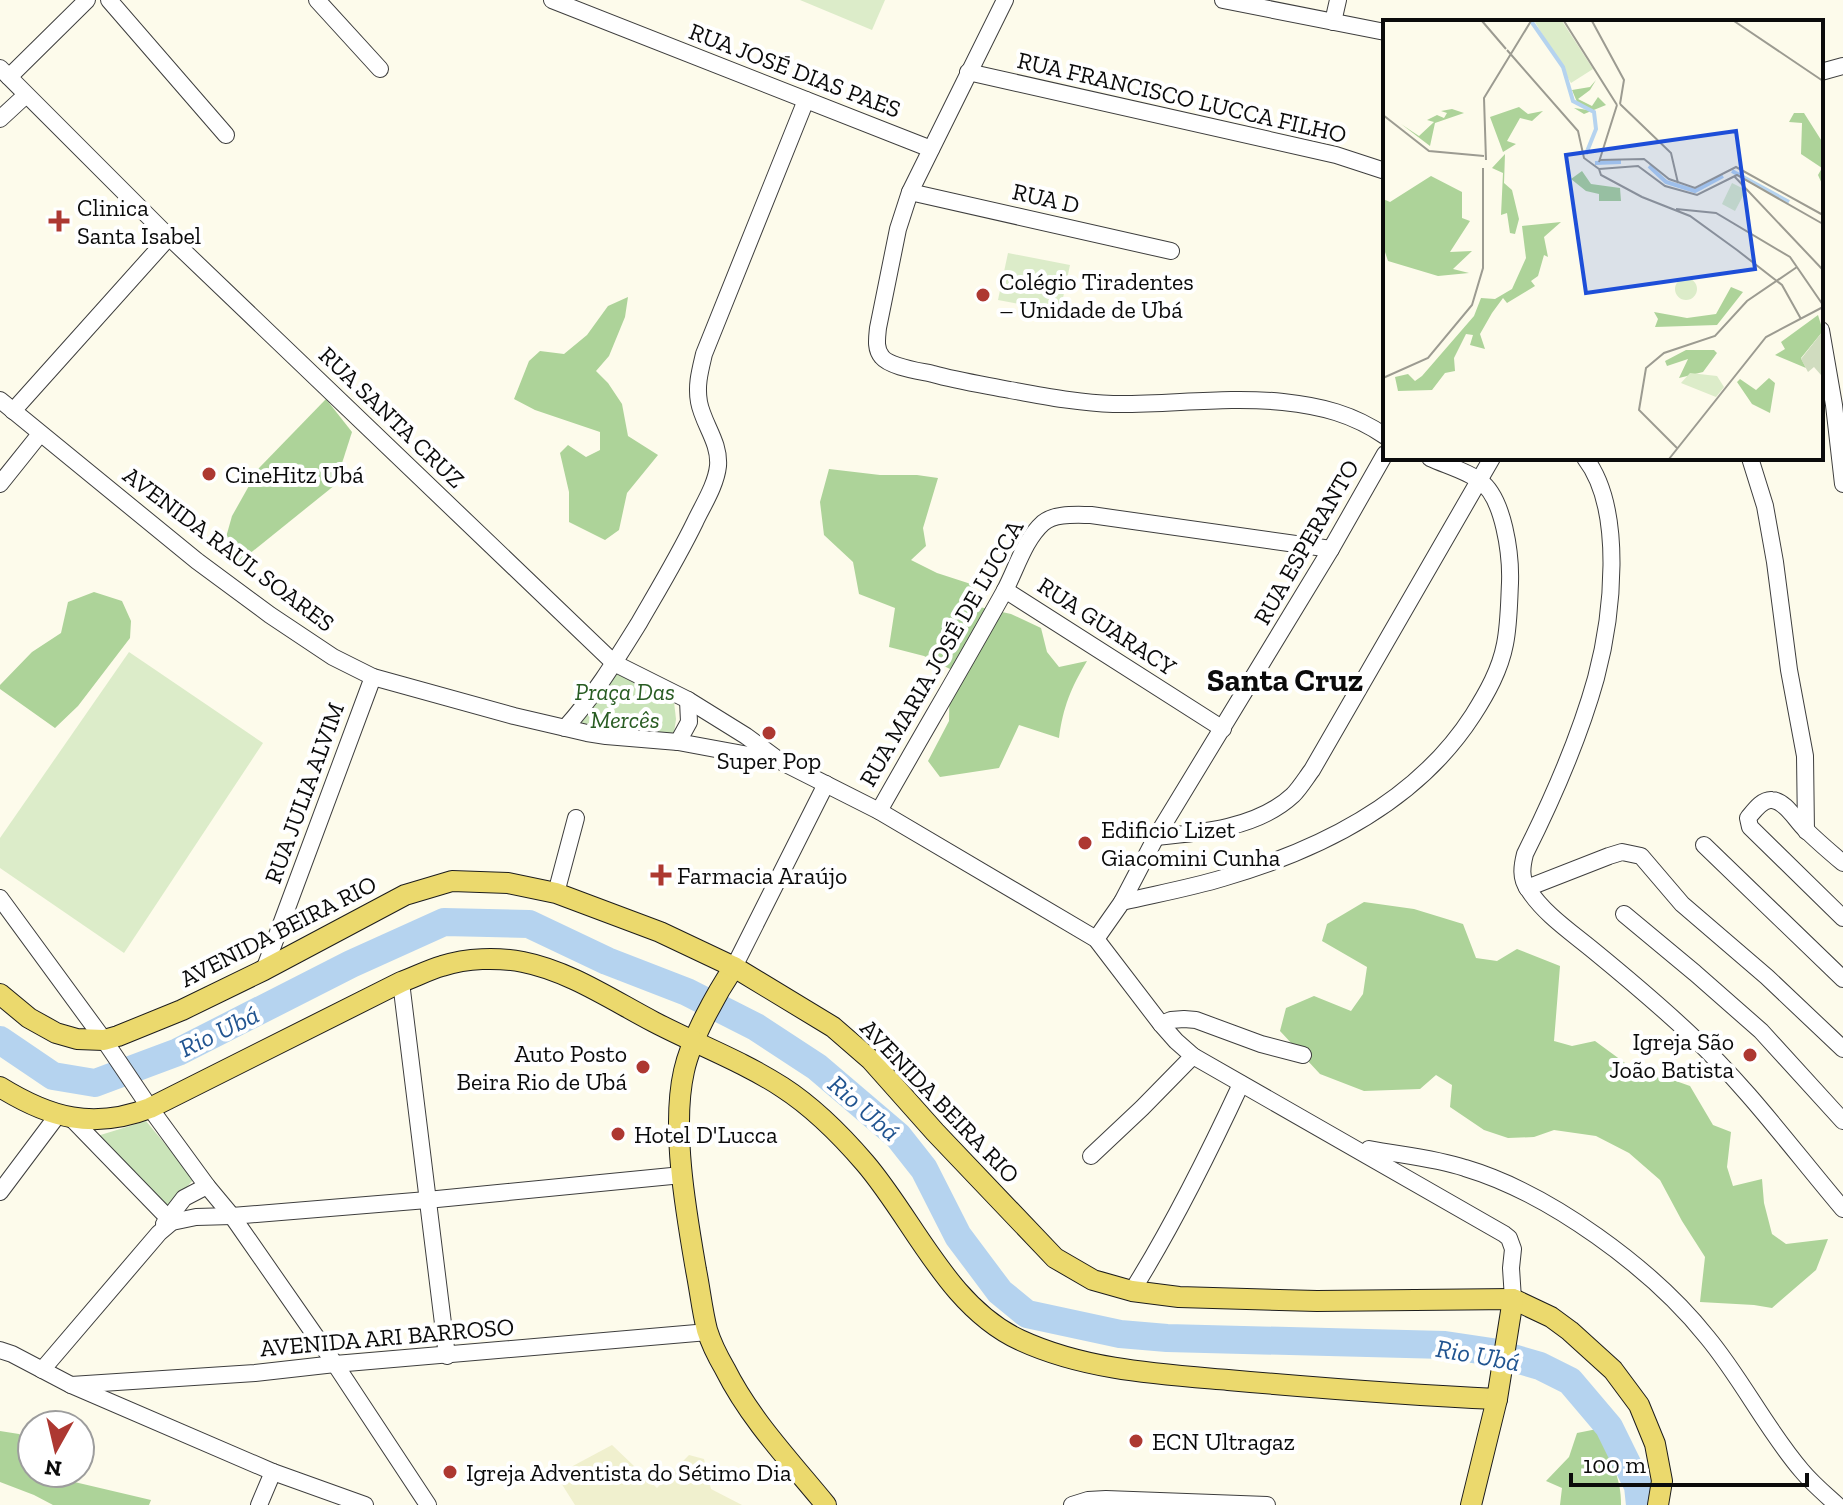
<svg xmlns="http://www.w3.org/2000/svg" width="1843" height="1505" font-family="'Zilla Slab',serif">
	<style>
		.farmland { fill: #f0f0ce }
		.green { fill: #cae4b9 }
		.forest { fill: #add399 }
		.pitch { fill: #dcecc9 }
		.lines { fill: none; stroke-linecap: round; stroke-linejoin: round }
		.river { stroke: #b5d3ef; stroke-width: 28 }
		.minor-casing { stroke: #3e3e3e; stroke-width: 18 }
		.major-casing { stroke: #1c1c1c; stroke-width: 22 }
		.minor { stroke: #fff; stroke-width: 16 }
		.major { stroke: #ebd96d; stroke-width: 20 }
		.poi-dot { fill: #ad3831; stroke: #fff; stroke-width: 3 }
		.labels { text-anchor: middle; dominant-baseline: central; stroke-width: 8; stroke-linejoin: round; paint-order: stroke }
		.street-label { font-size: 24px; fill: #0b0b0b; stroke: #fff }
		.poi-label { font-size: 24px; fill: #0b0b0b; stroke: #fff; text-anchor: start }
		.park-label { font-size: 24px; font-style: italic; fill: #285c22; stroke: #fff }
		.water-label { font-size: 26px; font-style: italic; fill: #215490; stroke: #fff }
		.district-label { font-size: 32px; font-weight: bold; fill: #0b0b0b; stroke: #fff }
		.inset-river { fill: none; stroke: #b5d3ef; stroke-width: 4 }
		.inset-road { fill: none; stroke: #9c9b91; stroke-width: 2 }
		.view { fill: #1d4ed8; fill-opacity: 0.15; stroke: #1d4ed8; stroke-width: 4 }
		.inset-edge { fill: none; stroke: #0b0b0b; stroke-width: 4 }
	</style>
	<rect width="100%" height="100%" fill="#fdfbeb"/>
	<path class="farmland" d="M612 1445 657 1488 689 1455 704 1459 711 1489 742 1505H575L556 1475Z"/>
	<g class="green">
		<path d="M613 668 637 679 674 702 676 719 674 733 663 739 577 727Z"/>
		<path d="M146 1121 194 1179 167 1209 94 1137Z"/>
	</g>
	<g class="forest">
		<path d="M628 297 625 317 609 356 596 371 608 383 622 404 628 436 658 455 627 493 619 530 605 540 569 522V492L560 453 568 445 586 457 600 450V432L535 410 514 399 529 361 540 351 564 354 587 335 608 306Z"/>
		<path d="M326 399 352 432 335 485 238 563 221 555 232 516 259 468Z"/>
		<path d="M829 469 880 475H917L938 478 923 528 926 546 911 560 937 573 974 585 975 606 1011 614 1041 628 1047 652 1059 667 1087 661C1071 688 1063 707 1059 738L1019 725 999 768 940 777 928 761 949 721 950 669 924 656 889 647 895 608 859 594 853 562 824 535 820 502Z"/>
		<path d="M94 592 122 601 131 621 130 638 78 706 55 728 0 689V685L32 652 61 633 68 602Z"/>
		<path d="M1364 902 1414 909 1463 924 1476 958 1497 961 1517 949 1560 966 1554 1041 1572 1046 1595 1041 1640 1074 1673 1080 1690 1086 1713 1125 1731 1132 1727 1167 1733 1186 1762 1179 1764 1203 1772 1234 1786 1244 1828 1239 1816 1270 1772 1308 1754 1305 1700 1302 1705 1257 1682 1221 1660 1180 1629 1153 1596 1136 1554 1130 1534 1137 1508 1138 1484 1130 1450 1107 1452 1085 1436 1075 1420 1089 1364 1091 1320 1074 1280 1031 1286 1008 1314 996 1351 1011 1363 994 1367 967 1322 941 1327 924Z"/>
		<path d="M1597 1429C1608 1453 1622 1478 1621 1505H1560L1562 1488 1546 1481 1569 1457 1577 1433Z"/>
		<path d="M0 1431 19 1434 32 1443V1473H62L66 1480 151 1500 149 1505H53L34 1495 0 1482Z"/>
	</g>
	<g class="pitch">
		<path d="M800 0H885L872 30Z"/>
		<path d="M1008 253 1070 265 1060 312 998 300Z"/>
		<path d="M129 652 263 743 124 953 0 868V838Z"/>
	</g>
	<g class="lines">
		<path class="river" d="M0 1040 53 1076 95 1083 178 1052 351 964 444 922 529 924 607 961 687 992 756 1027 817 1067 898 1136 924 1169 958 1236 1000 1292 1027 1314 1120 1334 1167 1338 1445 1345 1492 1352 1540 1366 1570 1381 1609 1427 1638 1486 1640 1505"/>
		<g class="minor-casing">
			<g id="minor">
				<path d="M109 0 226 135"/>
				<path d="M317 0 380 69"/>
				<path d="M552 0 931 149"/>
				<path d="M1005 0 910 192 898 229 878 328C877 338 875 349 882 357 890 367 920 371 933 374 958 381 985 385 1010 390 1044 396 1078 403 1113 404 1169 405 1226 396 1283 402 1321 406 1353 414 1385 436"/>
				<path d="M1223 0 1385 32"/>
				<path d="M1333 22 1338 0"/>
				<path d="M0 68 169 237 614 663 688 700 746 736 780 761 879 811 1096 939 1161 1024 1176 1041 1193 1056 1504 1234 1509 1238 1513 1249 1511 1268 1513 1299"/>
				<path d="M968 72 1336 155 1385 171"/>
				<path d="M1821 72 1843 66"/>
				<path d="M9 77 87 0"/>
				<path d="M0 119 26 95"/>
				<path d="M910 192 1171 251"/>
				<path d="M1821 330 1834 405 1843 484"/>
				<path d="M0 400 197 561 270 615 333 657 373 677 514 716 587 733 606 736 678 742 775 760"/>
				<path d="M13 411 169 237"/>
				<path d="M1585 458C1625 510 1612 618 1596 678 1579 739 1553 798 1525 854 1522 866 1520 878 1528 889 1544 914 1571 932 1594 951 1627 978 1660 1006 1691 1035 1747 1087 1793 1150 1843 1209"/>
				<path d="M1750 458 1765 506 1775 562 1789 670 1805 756 1806 831"/>
				<path d="M0 484 40 434"/>
				<path d="M1005 590 1223 729"/>
				<path d="M565 728C594 696 616 660 639 623 658 590 678 557 695 522 703 505 716 485 718 466 720 442 703 424 699 402 696 385 700 371 704 354L806 100"/>
				<path d="M678 742 689 722 688 700"/>
				<path d="M879 811C920 738 963 666 1004 592 1016 570 1024 540 1043 523 1055 513 1076 515 1091 515L1331 549"/>
				<path d="M1156 837C1201 833 1258 828 1293 795 1300 788 1306 778 1312 770L1492 458"/>
				<path d="M1704 845 1843 979"/>
				<path d="M1843 863C1830 852 1817 841 1805 829 1796 821 1786 801 1772 800 1762 799 1754 811 1748 818L1750 827 1843 918"/>
				<path d="M1527 888 1609 856 1622 852 1641 856 1682 904 1767 977 1843 1049"/>
				<path d="M556 893 576 818"/>
				<path d="M0 898 104 1040 150 1108 207 1186 232 1216 335 1364 428 1505"/>
				<path d="M1122 902 1156 837 1331 549 1385 454"/>
				<path d="M1624 914 1695 973 1761 1031 1843 1121"/>
				<path d="M1096 939 1122 902C1156 894 1190 888 1223 878 1320 850 1417 802 1473 715 1487 693 1500 670 1505 644 1509 624 1509 603 1510 583 1511 555 1504 498 1480 481 1467 471 1445 465 1430 458"/>
				<path d="M734 967 826 784"/>
				<path d="M264 970 373 677"/>
				<path d="M401 982 447 1356"/>
				<path d="M1161 1024 1171 1020 1184 1019 1196 1020 1261 1044 1303 1055"/>
				<path d="M72 1119 172 1222"/>
				<path d="M1369 1149C1400 1155 1435 1158 1465 1168 1549 1193 1652 1268 1707 1337 1742 1379 1766 1429 1802 1471 1812 1483 1825 1494 1837 1505"/>
				<path d="M1091 1156 1142 1108 1193 1056"/>
				<path d="M0 1192 57 1116"/>
				<path d="M164 1224 184 1198 207 1186"/>
				<path d="M1132 1291C1174 1224 1208 1155 1241 1084"/>
				<path d="M0 1350 12 1354 71 1385 273 1472 365 1505"/>
				<path d="M42 1370 159 1233 172 1222 196 1217 232 1216 427 1200 682 1175"/>
				<path d="M71 1385 255 1373 335 1364 708 1332"/>
				<path d="M259 1505 273 1472"/>
				<path d="M1072 1505 1088 1500 1106 1499 1267 1505"/>
			</g>
		</g>
		<g class="major-casing">
			<g id="major">
				<path d="M734 967C716 994 691 1039 684 1071 671 1128 686 1212 696 1270 700 1290 702 1310 707 1330 711 1343 718 1357 725 1369 750 1419 790 1461 826 1505"/>
				<path d="M0 994 29 1018 56 1033 77 1039 104 1040 118 1036 182 1010 264 970 405 895 452 881 508 883 556 893 660 932 734 967 833 1027 871 1060 935 1132 1055 1258 1093 1280 1132 1291 1179 1297 1317 1301 1513 1299 1551 1317 1570 1331 1613 1370 1639 1405 1655 1444 1662 1481 1658 1505"/>
				<path d="M0 1087C50 1118 93 1130 150 1108L401 982C415 977 428 970 442 966 467 958 497 957 523 962 569 971 612 1000 654 1022 696 1044 742 1061 782 1087 813 1107 841 1135 865 1163 914 1220 948 1307 1020 1340 1085 1370 1158 1374 1228 1380 1318 1388 1407 1395 1497 1399"/>
				<path d="M1471 1505 1497 1399 1513 1299"/>
			</g>
		</g>
		<use href="#minor" class="minor"/>
		<use href="#major" class="major"/>
	</g>
	<g class="poi-dot">
		<path d="M55 209h8v8h8v8h-8v8h-8v-8h-8v-8h8z"/>
		<circle cx="983" cy="295" r="8"/>
		<circle cx="209" cy="474" r="8"/>
		<circle cx="769" cy="733" r="8"/>
		<circle cx="1085" cy="843" r="8"/>
		<path d="M657 863h8v8h8v8h-8v8h-8v-8h-8v-8h8z"/>
		<circle cx="1750" cy="1055" r="8"/>
		<circle cx="643" cy="1067" r="8"/>
		<circle cx="618" cy="1134" r="8"/>
		<circle cx="1136" cy="1441" r="8"/>
		<circle cx="450" cy="1472" r="8"/>
	</g>
	<g class="labels">
		<g class="street-label">
			<text transform="translate(795 70) rotate(21)">RUA JOSÉ DIAS PAES</text>
			<text transform="translate(1182 97) rotate(13)">RUA FRANCISCO LUCCA FILHO</text>
			<text transform="translate(1046 198) rotate(13)">RUA D</text>
			<text transform="translate(392 417) rotate(44)">RUA SANTA CRUZ</text>
			<text transform="translate(1306 542) rotate(-60)">RUA ESPERANTO</text>
			<text transform="translate(229 549) rotate(37)">AVENIDA RAUL SOARES</text>
			<text transform="translate(1107 626) rotate(33)">RUA GUARACY</text>
			<text transform="translate(941 653) rotate(-60)">RUA MARIA JOSÉ DE LUCCA</text>
			<text transform="translate(304 793) rotate(-70)">RUA JULIA ALVIM</text>
			<text transform="translate(278 931) rotate(-27)">AVENIDA BEIRA RIO</text>
			<text transform="translate(940 1101) rotate(46)">AVENIDA BEIRA RIO</text>
			<text transform="translate(387 1337) rotate(-5)">AVENIDA ARI BARROSO</text>
		</g>
		<g class="poi-label">
			<text x="77" y="207">Clinica<tspan x="77" dy="28">Santa Isabel</tspan></text>
			<text x="999" y="281">Colégio Tiradentes<tspan x="999" dy="28">– Unidade de Ubá</tspan></text>
			<text x="225" y="474">CineHitz Ubá</text>
			<text x="769" y="760" text-anchor="middle">Super Pop</text>
			<text x="1101" y="829">Edificio Lizet<tspan x="1101" dy="28">Giacomini Cunha</tspan></text>
			<text x="677" y="875">Farmacia Araújo</text>
			<text x="1734" y="1041" text-anchor="end">Igreja São<tspan x="1734" dy="28">João Batista</tspan></text>
			<text x="627" y="1053" text-anchor="end">Auto Posto<tspan x="627" dy="28">Beira Rio de Ubá</tspan></text>
			<text x="634" y="1134">Hotel D'Lucca</text>
			<text x="1152" y="1441">ECN Ultragaz</text>
			<text x="466" y="1472">Igreja Adventista do Sétimo Dia</text>
		</g>
		<g class="park-label">
			<text x="625" y="691">Praça Das<tspan x="625" dy="28">Mercês</tspan></text>
		</g>
		<g class="water-label">
			<text transform="translate(219 1031) rotate(-26)">Rio Ubá</text>
			<text transform="translate(864 1108) rotate(41)">Rio Ubá</text>
			<text transform="translate(1478 1355) rotate(10)">Rio Ubá</text>
		</g>
		<g class="district-label">
			<text x="1285" y="680">Santa Cruz</text>
		</g>
	</g>
	<g transform="translate(1383 20)">
		<rect width="440" height="440" fill="#fdfbeb"/>
		<path d="M213 60 207 70 195 79 209 86 215 77 223 85 201 94 191 88 205 90 194 82 189 70 207 67ZM136 87 145 94 160 91 149 101 137 98 124 121 133 124 120 132 107 97ZM69 89 81 93 52 103 47 126 18 104 36 116 51 102 44 100 54 95 61 98 64 93 58 91ZM411 93H421L440 123V166L435 155 439 148 418 134 419 103 406 102ZM122 134 121 163 129 170 136 199 132 214 127 213 124 193 118 195 120 153 109 148ZM199 151 208 164 237 168 238 181H216V174L203 171 188 159ZM48 156 79 172V198L87 201 67 232 89 231 70 249 86 253 55 256 5 241 0 226V179L7 182ZM178 202 161 217 165 237 161 235 155 256 148 261 152 266 124 283 120 278 109 293 97 314 102 329 87 325 90 315 83 314 71 338 72 351 62 353 49 370 15 371 12 357 25 354 32 361 39 356 91 296 98 278 112 279 129 269 143 238 139 206ZM348 267 360 272 334 305 272 307 275 299 271 292 304 298 333 294ZM435 295 440 311 418 338 423 348 392 335 402 329 398 322ZM303 330H331L334 333 320 352 296 358 305 339 284 346 282 341ZM386 358 392 363 387 393 369 384 354 362 357 359 373 370Z" fill="#add399"/>
		<path d="M440 311V354L438 355 431 347 425 352 418 339Z" fill="#d0dcbf"/>
		<path d="M179 1 210 49 188 63 152 2ZM349 163 363 170 352 191 339 184ZM292 269a11 11 0 1 1 22 0a11 11 0 1 1-22 0ZM307 353 334 356 341 367 333 377 298 363Z" fill="#dcecc9"/>
		<path class="inset-river" d="M148 1 180 47 190 81 211 92 213 109 203 134M212 143 238 142M266 146 283 162 312 171 340 156M349 151 406 182"/>
		<path class="inset-road" d="M99 1 123 29M181 1 234 85M209 1 241 60 237 84M351 1 440 61M124 30 195 111 201 138 216 149M237 84 288 133 295 163M0 95 46 131 101 136M103 140 101 78 148 1M216 140 261 139 286 159 312 168 353 147 440 195M216 142 234 85M216 149 218 155 259 177 307 196 354 230 399 265 418 299M216 149 255 146 282 166 314 175 354 155 440 204M351 156 440 250M293 189 333 193 407 237 440 285M0 358 45 338 89 285 100 248V148M294 428 256 390 263 348 281 333 332 316 364 281 414 247M286 439 383 317 440 287"/>
		<path class="view" d="M353 111 372 249 203 273 183 135Z"/>
		<rect width="440" height="440" class="inset-edge"/>
	</g>
	<g transform="translate(56 1449) rotate(188)"><circle r="38" fill="#ffffff" stroke="#9d9d9d" stroke-width="2"/>
	<path d="M0-6L14 30L0 20L-14 30Z" fill="#ad3831"/>
	<text y="-12" font-size="22" font-weight="bold" text-anchor="middle" fill="#0b0b0b">N</text>
	</g>
	<path d="M1571 1473v12h236v-12" fill="none" stroke="#0b0b0b" stroke-width="4"/>
	<text x="1583" y="1473" font-size="24" fill="#0b0b0b" stroke="#ffffff" stroke-width="6" paint-order="stroke">100 m</text>
</svg>
